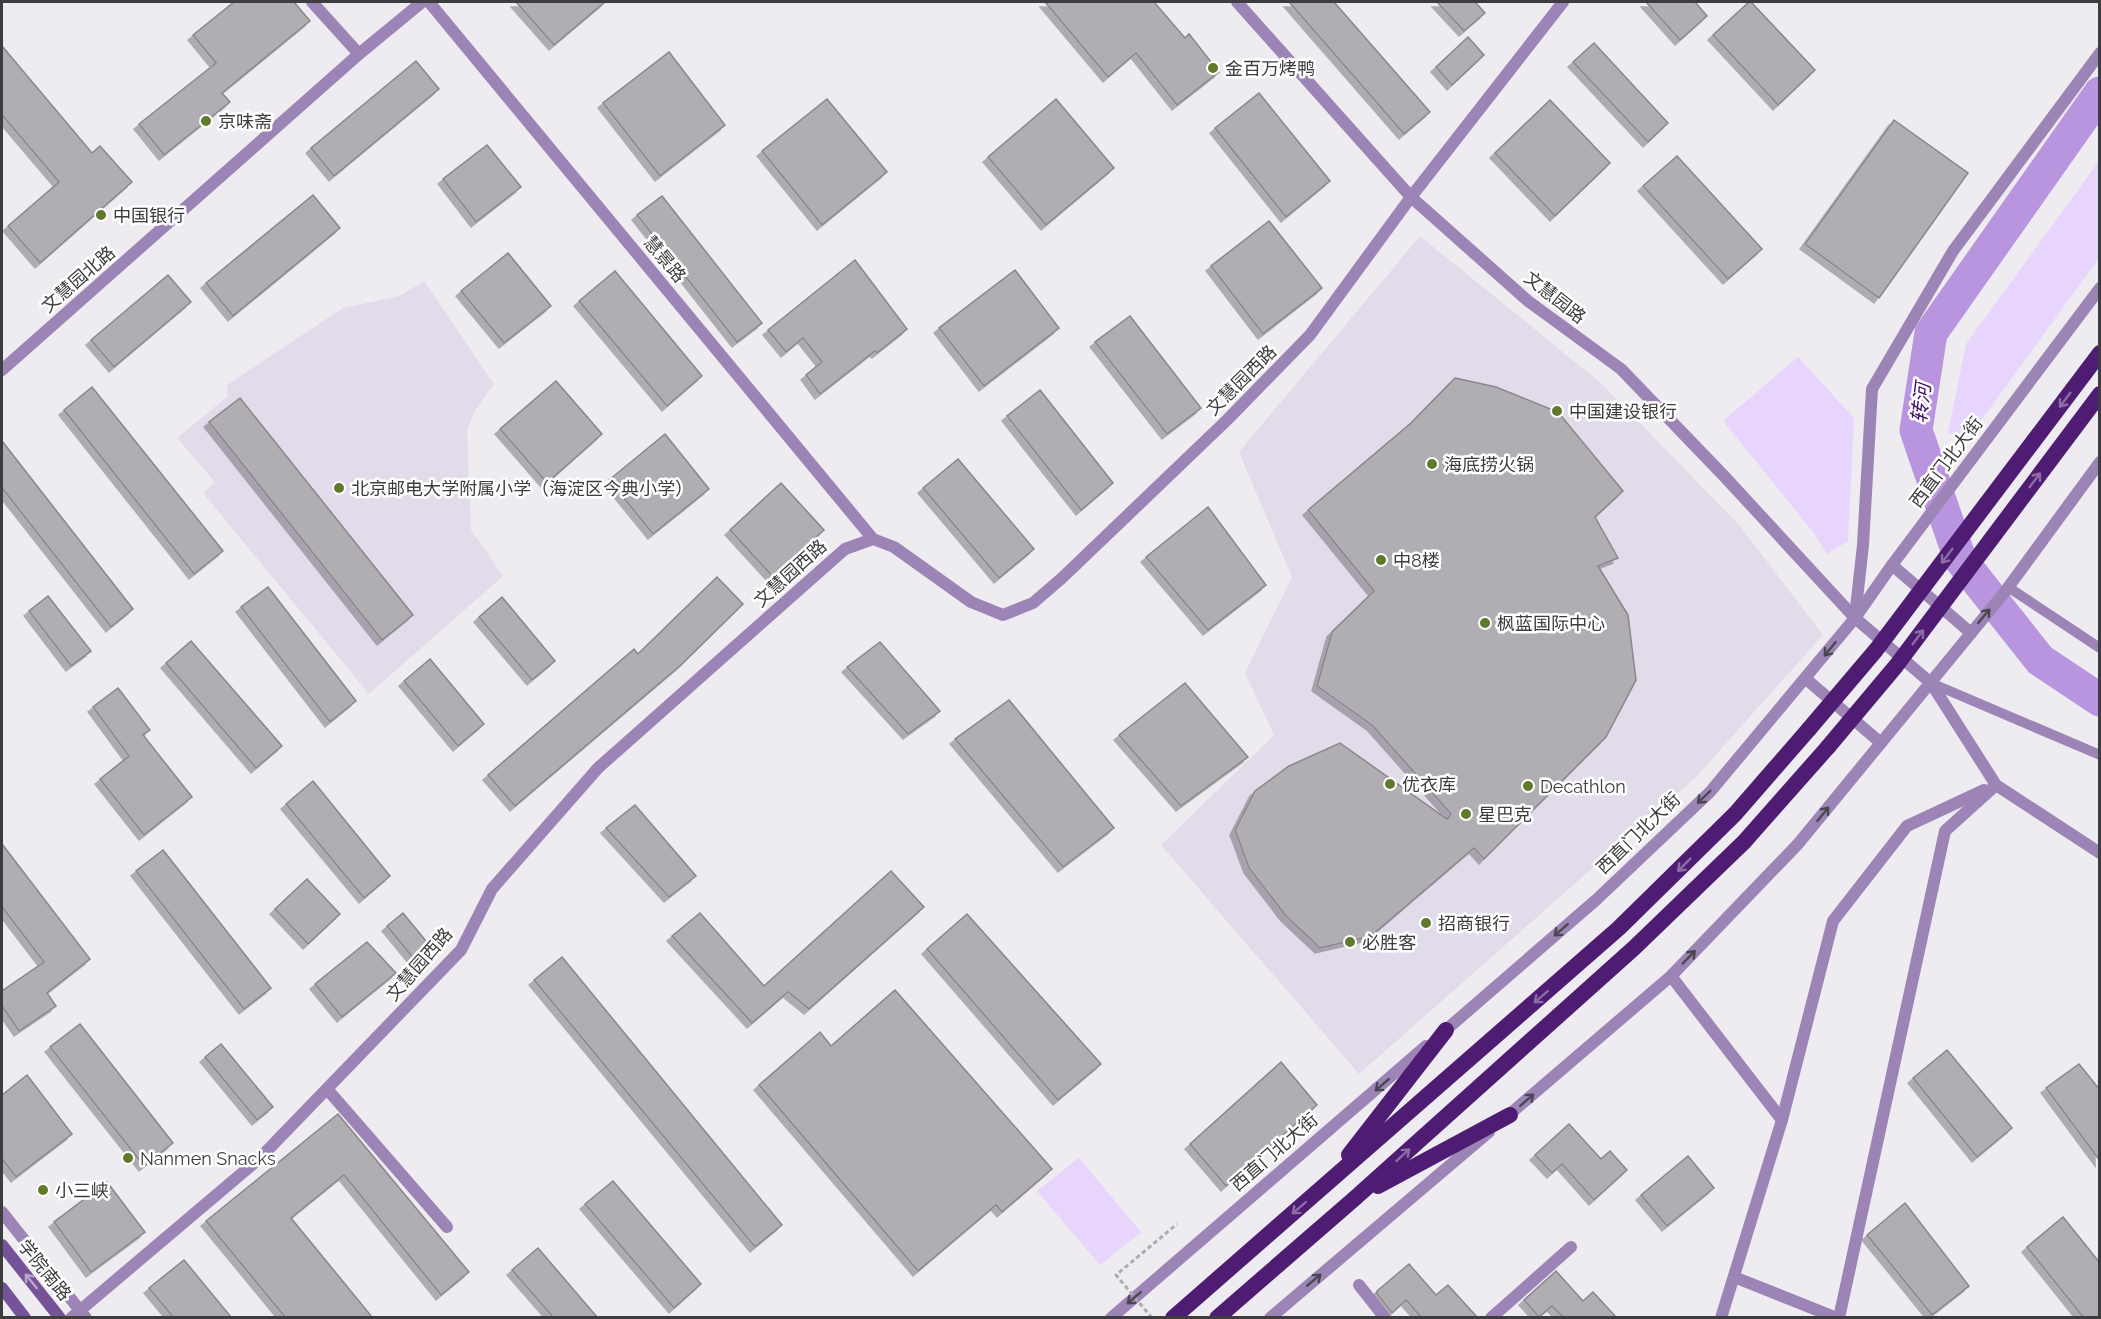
<svg xmlns="http://www.w3.org/2000/svg" width="2101" height="1319" font-family="Raleway,'Noto Sans SC',sans-serif">
	<style>
		.built { fill: #e2dcea }
		.green { fill: #e8d5fe }
		.lines { fill: none; stroke-linecap: round; stroke-linejoin: round }
		.river { stroke: #b995df; stroke-width: 33 }
		.building { fill: #b0adb3; stroke: #89868c; stroke-width: 1.5; filter: url(#shadow) }
		.service { stroke: #9c85b6; stroke-width: 10 }
		.minor { stroke: #9c85b6; stroke-width: 12 }
		.tertiary { stroke: #9c85b6; stroke-width: 12 }
		.secondary { stroke: #765299; stroke-width: 12 }
		.trunk { stroke: #4e1d73; stroke-width: 16 }
		.path-bridge { stroke: #aeacb0; stroke-width: 3; stroke-dasharray: 4.5 3; stroke-linecap: butt }
		.trunk-bridge { stroke: #4e1d73; stroke-width: 16 }
		.oneway { stroke: #8c6ca4 }
		.oneway2 { stroke: #4b4750 }
		.oneway3 { stroke: #baa8cc }
		.poi-dot { fill: #5f792d; stroke: #fff; stroke-width: 2 }
		.labels { text-anchor: middle; dominant-baseline: central; stroke-width: 5; stroke-linejoin: round; paint-order: stroke }
		.poi-label { font-size: 18px; fill: #3d3c3e; stroke: #fff; text-anchor: start }
		.street-label { font-size: 18px; fill: #3d3c3e; stroke: #fff }
		.water-label { font-size: 20px; font-style: italic; fill: #420f66; stroke: #fff }
	</style>
	<defs>
		<filter id="shadow"><feDropShadow dx="-5" dy="5" stdDeviation="0" flood-color="#0004"/></filter>
	</defs>
	<rect width="100%" height="100%" fill="#eeebf1"/>
	<g class="built">
		<path d="M1420 236 1601 383 1740 526 1823 635 1696 777 1359 1074 1161 845 1274 735 1245 673 1292 577 1239 452Z"/>
		<path d="M424 281 494 384 474 412 467 431 471 530 503 576 369 694 203 493 215 482 177 438 228 396 227 385 343 308 400 296Z"/>
	</g>
	<g class="green">
		<path d="M2099 161V258L1980 422 1972 437 1948 433 1966 344Z"/>
		<path d="M1798 357 1854 418 1848 541 1827 554 1813 532 1723 421Z"/>
		<path d="M1079 1158 1141 1232 1100 1265 1037 1191Z"/>
	</g>
	<g class="lines">
		<path class="river" d="M2100 93 1931 333 1916 430 1960 559 2040 660 2100 700"/>
	</g>
	<g class="building">
		<path d="M234 2H294L310 21 222 93 230 102 164 155 139 124 216 63 193 35Z"/>
		<path d="M516 2H605L554 45Z"/>
		<path d="M1045 2H1154L1185 38 1189 34 1219 72 1177 105 1136 53 1108 77Z"/>
		<path d="M1289 2H1334L1430 112 1404 134Z"/>
		<path d="M1437 2H1475L1485 13 1464 31Z"/>
		<path d="M1646 2H1695L1707 16 1680 40Z"/>
		<path d="M1749 2H1751L1815 70 1778 105 1713 35Z"/>
		<path d="M1468 37 1484 55 1452 85 1436 67Z"/>
		<path d="M1594 43 1668 123 1648 142 1573 62Z"/>
		<path d="M2 46 92 153 100 146 132 182 40 263 8 226 59 182 2 115Z"/>
		<path d="M669 52 725 125 660 176 603 103Z"/>
		<path d="M416 61 439 89 334 176 311 148Z"/>
		<path d="M1259 93 1330 181 1286 217 1215 128Z"/>
		<path d="M827 99 887 172 822 225 762 151Z"/>
		<path d="M1056 99 1114 168 1046 225 988 157Z"/>
		<path d="M1550 100 1610 163 1555 216 1495 153Z"/>
		<path d="M1894 120 1968 173 1879 298 1805 244Z"/>
		<path d="M487 145 521 187 476 222 443 179Z"/>
		<path d="M1677 156 1762 249 1728 279 1643 186Z"/>
		<path d="M313 195 340 228 233 316 206 283Z"/>
		<path d="M662 196 762 323 737 342 637 215Z"/>
		<path d="M1269 221 1322 288 1263 334 1211 266Z"/>
		<path d="M508 253 551 306 504 343 461 291Z"/>
		<path d="M855 260 907 329 877 353 875 351 820 394 806 375 822 362 803 338 786 352 768 330Z"/>
		<path d="M1015 270 1059 328 984 386 939 328Z"/>
		<path d="M615 271 702 376 667 406 579 301Z"/>
		<path d="M168 275 191 302 114 367 91 340Z"/>
		<path d="M1130 316 1201 408 1167 434 1095 342Z"/>
		<path d="M1455 378 1496 387 1558 412 1623 491 1595 517 1618 558 1598 566 1628 615 1636 680 1606 737 1484 859 1474 848 1371 936 1320 948 1286 916 1249 868 1235 830 1255 791 1289 766 1340 743 1447 819 1451 814 1373 726 1317 686 1332 632 1374 591 1308 510 1411 423Z"/>
		<path d="M556 381 602 434 547 483 500 429Z"/>
		<path d="M92 387 223 551 194 574 64 410Z"/>
		<path d="M1040 390 1113 483 1081 510 1007 416Z"/>
		<path d="M240 398 413 615 382 640 209 422Z"/>
		<path d="M665 434 709 489 653 534 609 480Z"/>
		<path d="M2 441 133 609 111 627 2 488Z"/>
		<path d="M958 459 1034 549 999 578 923 488Z"/>
		<path d="M781 483 824 530 773 577 730 530Z"/>
		<path d="M1208 507 1266 585 1208 630 1146 557Z"/>
		<path d="M717 577 743 604 681 665 515 806 488 775 634 649 638 654Z"/>
		<path d="M268 587 356 701 330 722 241 607Z"/>
		<path d="M48 596 91 651 71 666 29 611Z"/>
		<path d="M502 597 555 661 532 680 479 617Z"/>
		<path d="M191 641 282 746 256 768 166 663Z"/>
		<path d="M880 642 940 711 908 734 847 667Z"/>
		<path d="M430 659 484 724 458 746 404 681Z"/>
		<path d="M1185 683 1248 757 1181 806 1119 735Z"/>
		<path d="M118 688 150 730 143 735 192 797 144 835 100 779 129 756 93 707Z"/>
		<path d="M1009 700 1114 828 1063 867 955 739Z"/>
		<path d="M313 781 390 876 364 898 286 804Z"/>
		<path d="M635 805 696 876 669 897 606 828Z"/>
		<path d="M2 844 90 959 47 993 56 1006 19 1031 2 1006V991L44 962 2 907Z"/>
		<path d="M163 850 271 988 244 1009 136 871Z"/>
		<path d="M891 871 924 907 809 1009 788 992 752 1023 672 936 700 913 764 986Z"/>
		<path d="M307 879 340 914 308 944 275 909Z"/>
		<path d="M403 913 430 946 414 959 387 926Z"/>
		<path d="M967 914 1101 1064 1058 1100 927 949Z"/>
		<path d="M367 942 396 973 342 1017 315 984Z"/>
		<path d="M562 957 782 1225 755 1247 534 980Z"/>
		<path d="M895 990 1052 1169 1002 1212 996 1205 918 1271 759 1085 820 1032 831 1046Z"/>
		<path d="M80 1024 173 1143 144 1166 50 1047Z"/>
		<path d="M221 1044 273 1107 257 1120 205 1057Z"/>
		<path d="M1947 1050 2012 1128 1977 1157 1913 1078Z"/>
		<path d="M1281 1062 1317 1105 1226 1186 1190 1144Z"/>
		<path d="M2079 1064 2100 1090V1161L2046 1088Z"/>
		<path d="M27 1075 72 1134 16 1177 2 1159V1095Z"/>
		<path d="M338 1114 469 1272 441 1295 344 1175 291 1218 372 1317H285L206 1221Z"/>
		<path d="M1569 1124 1601 1159 1610 1151 1627 1170 1594 1200 1562 1164 1552 1173 1535 1155Z"/>
		<path d="M1688 1156 1714 1188 1667 1226 1641 1195Z"/>
		<path d="M613 1181 701 1284 674 1308 585 1204Z"/>
		<path d="M107 1182 145 1232 91 1272 54 1222Z"/>
		<path d="M1905 1203 1969 1286 1932 1315 1867 1235Z"/>
		<path d="M2063 1217 2100 1263V1317H2083L2027 1247Z"/>
		<path d="M538 1248 597 1317H553L512 1270Z"/>
		<path d="M184 1260 231 1317H173L149 1288Z"/>
		<path d="M1409 1264 1436 1295 1448 1285 1477 1317H1421L1406 1300 1392 1313 1377 1294V1291Z"/>
		<path d="M1556 1271 1583 1301 1593 1292 1616 1317H1563L1552 1306 1539 1317 1524 1300Z"/>
	</g>
	<g class="lines">
		<g class="service">
			<path d="M2008 587 2100 648"/>
			<path d="M1931 683 2100 755"/>
		</g>
		<g class="minor">
			<path d="M1931 683 1996 785 2100 853"/>
			<path d="M1671 976 1782 1120 1721 1318"/>
			<path d="M327 1089 447 1227"/>
			<path d="M1782 1120 1833 921 1907 826 1984 790"/>
			<path d="M1734 1277 1837 1318"/>
			<path d="M1359 1285 1385 1318"/>
			<path d="M1491 1318 1571 1247"/>
			<path d="M1839 1318 1945 831 1996 785"/>
		</g>
		<g class="tertiary">
			<path d="M312 2 359 54"/>
			<path d="M429 2 873 539"/>
			<path d="M1237 2 1411 197 1528 301 1621 369 1724 476 1855 618 1931 683"/>
			<path d="M2 370 359 54 422 2"/>
			<path d="M1892 565 1971 633"/>
			<path d="M1855 617 1863 545 1872 389 1953 251 2100 53"/>
			<path d="M1806 679 1881 743"/>
			<path d="M1440 1035 1596 900 1710 792 1855 618 1892 565 2100 288"/>
			<path d="M1504 1119 1671 976 1798 844 2004 593 2100 462"/>
			<path d="M2 1212 86 1318"/>
			<path d="M71 1318 260 1158 461 950 492 889 598 768 845 549 873 539 894 547 971 602 1003 615 1033 603 1062 578 1227 420 1310 335 1411 197 1563 2"/>
			<path d="M1111 1318 1426 1046"/>
			<path d="M1270 1318 1489 1132"/>
		</g>
		<g class="secondary">
			<path d="M2 1245 60 1318"/>
			<path d="M2 1288 25 1318"/>
		</g>
		<g class="trunk">
			<path d="M1349 1155 1446 1030"/>
			<path d="M1378 1186 1510 1115"/>
			<path d="M1173 1318 1619 928 1735 814 1809 729"/>
			<path d="M1217 1318 1354 1199 1634 948 1744 842 1828 747"/>
		</g>
		<path class="path-bridge" d="M1152 1318 1116 1275 1177 1224"/>
		<g class="trunk-bridge">
			<path d="M1809 729 1876 650 2100 353"/>
			<path d="M1828 747 1896 666 2100 394"/>
		</g>
	</g>
	<defs><path id="oneway-shaft" d="M-6 0H5M1.5-3L5.5 0L1.5 3" fill="none" stroke-width="1.6" stroke-linecap="round" stroke-linejoin="round" transform="scale(1.5)"/></defs>
	<g class="oneway">
		<use href="#oneway-shaft" transform="translate(2065 400) rotate(127)"/>
		<use href="#oneway-shaft" transform="translate(2035 480) rotate(-53)"/>
		<use href="#oneway-shaft" transform="translate(1947 556) rotate(127)"/>
		<use href="#oneway-shaft" transform="translate(1918 637) rotate(-53)"/>
		<use href="#oneway-shaft" transform="translate(1684 865) rotate(135)"/>
		<use href="#oneway-shaft" transform="translate(1541 997) rotate(139)"/>
		<use href="#oneway-shaft" transform="translate(1403 1155) rotate(-42)"/>
		<use href="#oneway-shaft" transform="translate(1299 1208) rotate(139)"/>
	</g>
	<g class="oneway2">
		<use href="#oneway-shaft" transform="translate(1984 616) rotate(-50)"/>
		<use href="#oneway-shaft" transform="translate(1830 649) rotate(129)"/>
		<use href="#oneway-shaft" transform="translate(1704 797) rotate(136)"/>
		<use href="#oneway-shaft" transform="translate(1823 814) rotate(-51)"/>
		<use href="#oneway-shaft" transform="translate(1561 930) rotate(139)"/>
		<use href="#oneway-shaft" transform="translate(1689 957) rotate(-46)"/>
		<use href="#oneway-shaft" transform="translate(1382 1085) rotate(139)"/>
		<use href="#oneway-shaft" transform="translate(1527 1100) rotate(-41)"/>
		<use href="#oneway-shaft" transform="translate(1314 1280) rotate(-40)"/>
		<use href="#oneway-shaft" transform="translate(1134 1298) rotate(139)"/>
	</g>
	<use class="oneway3" href="#oneway-shaft" transform="translate(31 1281) rotate(-129)"/>
	<g class="poi-dot">
		<circle cx="1213" cy="68" r="6"/>
		<circle cx="206" cy="121" r="6"/>
		<circle cx="101" cy="215" r="6"/>
		<circle cx="1557" cy="411" r="6"/>
		<circle cx="1432" cy="464" r="6"/>
		<circle cx="339" cy="488" r="6"/>
		<circle cx="1381" cy="560" r="6"/>
		<circle cx="1485" cy="623" r="6"/>
		<circle cx="1390" cy="784" r="6"/>
		<circle cx="1528" cy="786" r="6"/>
		<circle cx="1466" cy="814" r="6"/>
		<circle cx="1426" cy="923" r="6"/>
		<circle cx="1350" cy="942" r="6"/>
		<circle cx="128" cy="1158" r="6"/>
		<circle cx="43" cy="1190" r="6"/>
	</g>
	<g class="labels">
		<g class="poi-label">
			<text x="1225" y="68">金百万烤鸭</text>
			<text x="218" y="121">京味斋</text>
			<text x="113" y="215">中国银行</text>
			<text x="1569" y="411">中国建设银行</text>
			<text x="1444" y="464">海底捞火锅</text>
			<text x="351" y="488">北京邮电大学附属小学（海淀区今典小学）</text>
			<text x="1393" y="560">中8楼</text>
			<text x="1497" y="623">枫蓝国际中心</text>
			<text x="1402" y="784">优衣库</text>
			<text x="1540" y="786">Decathlon</text>
			<text x="1478" y="814">星巴克</text>
			<text x="1438" y="923">招商银行</text>
			<text x="1362" y="942">必胜客</text>
			<text x="140" y="1158">Nanmen Snacks</text>
			<text x="55" y="1190">小三峡</text>
		</g>
		<g class="street-label">
			<text transform="translate(665 259) rotate(50)">慧景路</text>
			<text transform="translate(78 279) rotate(-41)">文慧园北路</text>
			<text transform="translate(1555 297) rotate(38)">文慧园路</text>
			<text transform="translate(1241 380) rotate(-45)">文慧园西路</text>
			<text transform="translate(1946 462) rotate(-53)">西直门北大街</text>
			<text transform="translate(790 573) rotate(-42)">文慧园西路</text>
			<text transform="translate(1638 833) rotate(-44)">西直门北大街</text>
			<text transform="translate(419 964) rotate(-49)">文慧园西路</text>
			<text transform="translate(1274 1152) rotate(-41)">西直门北大街</text>
			<text transform="translate(45 1270) rotate(51)">学院南路</text>
		</g>
		<g class="water-label">
			<text transform="translate(1921 403) rotate(-83)">转河</text>
		</g>
	</g>
	<rect width="2101" height="1319" fill="none" stroke="#3d3c3e" stroke-width="6"/>
</svg>
